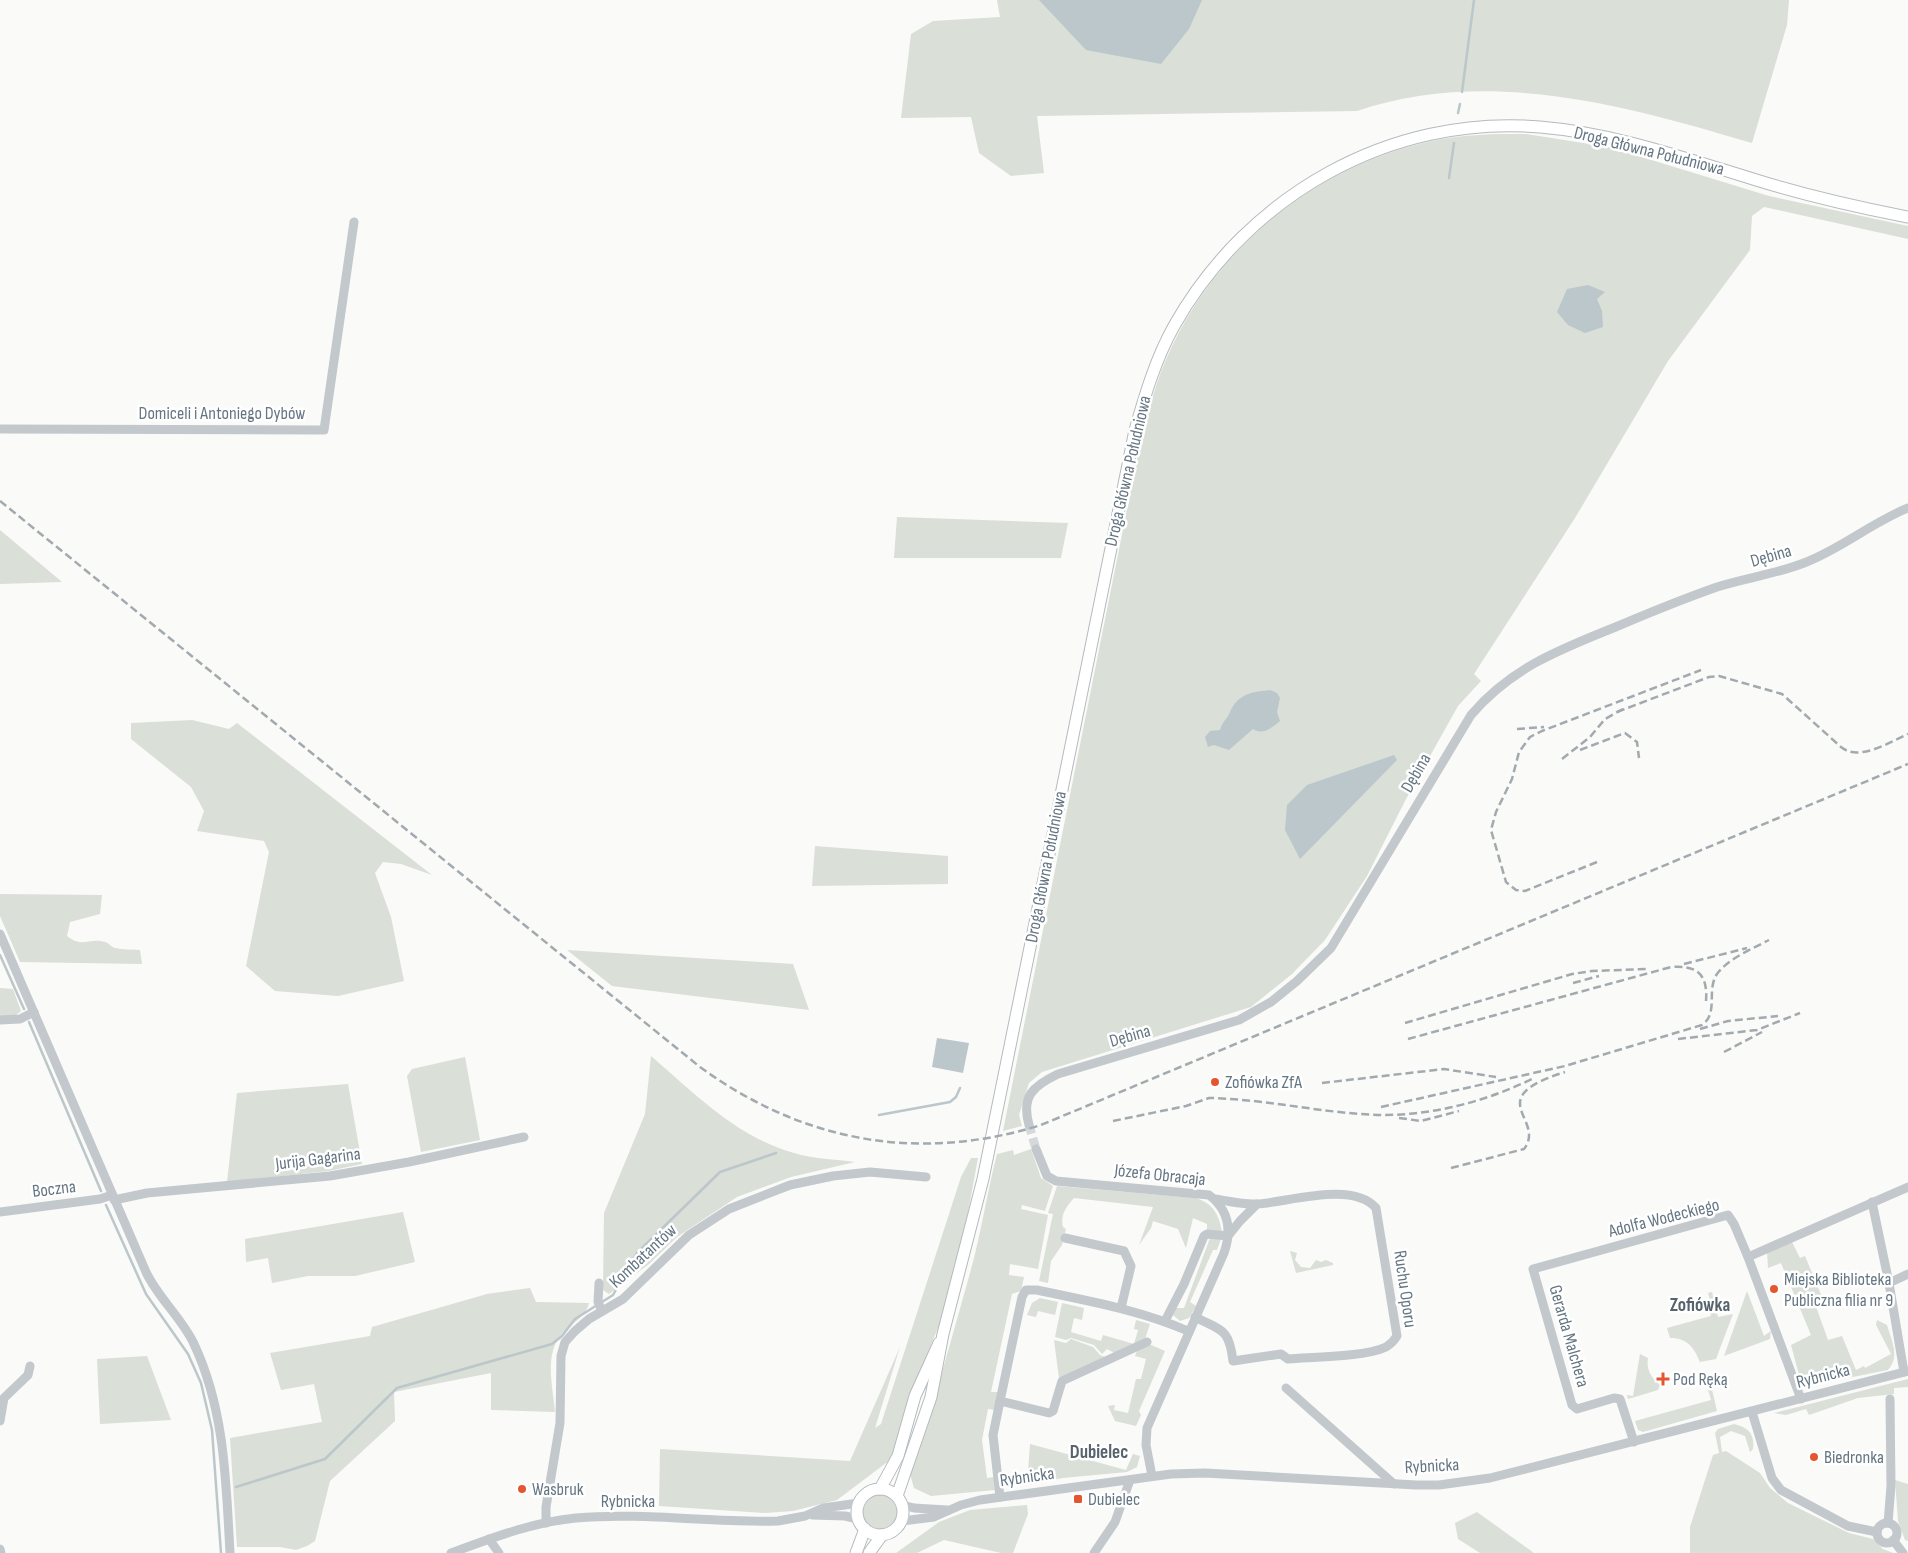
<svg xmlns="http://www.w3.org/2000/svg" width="1908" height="1553" font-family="'Sofia Sans Condensed',sans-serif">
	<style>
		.green { fill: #dadfd7 }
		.water { fill: #bbc7cb }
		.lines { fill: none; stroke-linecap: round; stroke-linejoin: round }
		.stream { stroke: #bbc7cb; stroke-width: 2.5 }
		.minor-tunnel { stroke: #d5d9db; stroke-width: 9; stroke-dasharray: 9 4.5; stroke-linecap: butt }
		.major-casing { stroke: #b5babe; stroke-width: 13 }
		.minor { stroke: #c3c8cc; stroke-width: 9 }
		.major { stroke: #fff; stroke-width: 11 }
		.rail { stroke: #a2aab0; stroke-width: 2.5; stroke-dasharray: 8 4; stroke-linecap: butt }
		.poi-dot { fill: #e4572e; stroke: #fff; stroke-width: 2 }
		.labels { text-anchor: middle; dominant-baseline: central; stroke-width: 5; stroke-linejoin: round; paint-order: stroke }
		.street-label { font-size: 18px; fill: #657683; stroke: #fff }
		.poi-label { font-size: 18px; fill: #657683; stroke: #fff; text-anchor: start }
		.neighbourhood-label { font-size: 19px; font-weight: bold; fill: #57646e; stroke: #fff }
	</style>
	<rect width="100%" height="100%" fill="#fafaf8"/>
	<g class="green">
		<path d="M997 0H1789L1787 25 1752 143C1625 105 1488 67 1357 111L1037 116 1044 173 1011 176 979 153 971 117 901 118 911 34 933 21 1000 17Z"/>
		<path d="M1526 134 1609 147 1769 196 1908 226V239L1764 207 1752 216 1750 250 1668 361 1575 518 1474 674 1481 681 1458 706 1406 799 1367 876 1325 940 1292 974 1251 1007 1042 1072 1029 1083 1019 1115 1022 1126 1003 1131 1139 449C1147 420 1153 389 1165 362 1211 251 1314 166 1432 141 1463 134 1494 134 1526 134Z"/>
		<path d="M897 517 1068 523 1061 558H894Z"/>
		<path d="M0 530 62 582 0 584Z"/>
		<path d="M192 720 229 729 237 723 432 875 401 864 383 862 375 873 391 917 404 981 338 996 275 991 246 966 269 852 264 841 197 831 204 811 191 787 131 739V723Z"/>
		<path d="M815 846 948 856V884L812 886Z"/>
		<path d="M0 894 102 895 100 914 70 922 67 936C84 949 88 937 105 942 109 943 111 947 115 948 123 950 132 949 140 950L142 964 20 962 0 916Z"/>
		<path d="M567 950 793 964 809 1010 612 986Z"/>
		<path d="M0 988 13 989 21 1011 15 1016H0Z"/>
		<path d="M651 1056C694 1093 738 1138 794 1153 813 1159 835 1159 855 1162L791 1177 737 1197 677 1237 649 1264 609 1294 603 1290 604 1213 645 1114Z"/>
		<path d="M465 1057 480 1140 421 1152 407 1076 412 1069Z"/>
		<path d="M348 1084 362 1164 329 1171 227 1182 237 1093Z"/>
		<path d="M1031 1149 1041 1178 1053 1186 1045 1211 1022 1205 1021 1209 1048 1215 1038 1269 1010 1264 1009 1275 1024 1277 1021 1291 1012 1294 991 1392H999L995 1410 988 1409 982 1440 987 1478 994 1477 995 1490 931 1496 914 1488 910 1474C933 1408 951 1340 970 1273 981 1234 987 1193 997 1154L1013 1150 1014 1155Z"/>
		<path d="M971 1158H978L965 1229 953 1271 946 1308 909 1399 894 1457 837 1500 793 1511 765 1513 659 1506 660 1449 850 1461 900 1347 875 1428 881 1424 961 1177Z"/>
		<path d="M1057 1186 1196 1198C1214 1204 1219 1215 1222 1232L1207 1231V1224L1193 1218 1186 1248 1178 1229 1153 1221 1151 1228 1139 1245 1153 1207 1074 1198C1066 1207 1060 1215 1063 1227L1066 1229 1062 1245 1051 1261 1048 1283 1039 1281 1053 1214 1048 1213Z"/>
		<path d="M403 1212 415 1262 355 1276H308L272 1283 268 1258 246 1262 245 1239Z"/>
		<path d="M1210 1238 1221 1239 1217 1250H1213L1190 1302 1196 1306 1189 1318 1180 1321 1173 1315 1176 1308H1184Z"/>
		<path d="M1792 1242 1800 1258 1805 1256 1822 1297 1814 1301 1828 1340 1842 1336 1856 1370 1864 1366 1865 1368 1891 1354 1876 1325 1877 1320 1887 1325C1892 1342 1900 1356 1888 1370L1807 1386 1801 1382 1791 1345 1811 1335 1781 1263 1768 1268 1767 1251Z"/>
		<path d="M1290 1251 1297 1253 1295 1260 1301 1267 1310 1268 1316 1260 1321 1262 1326 1260 1333 1263V1265L1296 1273Z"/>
		<path d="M530 1288 536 1302 589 1303C586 1317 570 1324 561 1335 544 1355 553 1388 555 1412L491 1410V1373L394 1392 395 1421 330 1481 315 1541 307 1546 296 1550 280 1547H237L230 1438 322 1422 314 1384 281 1390 270 1353 370 1336 372 1327 487 1294Z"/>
		<path d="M1747 1291 1764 1336 1771 1331 1770 1339 1724 1356Z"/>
		<path d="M1712 1292 1718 1317 1733 1314 1716 1359 1700 1362C1694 1348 1688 1338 1670 1338L1667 1328 1711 1316 1710 1312 1713 1311 1708 1293Z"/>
		<path d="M1040 1298 1058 1302 1055 1315 1038 1311 1036 1317 1027 1315 1032 1303Z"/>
		<path d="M1062 1303 1084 1308 1082 1320 1074 1318 1071 1332 1101 1341 1103 1335 1134 1344 1138 1330 1134 1329 1136 1320 1150 1324 1145 1339 1114 1353 1107 1349 1102 1354 1094 1345 1071 1338 1066 1340 1055 1337Z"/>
		<path d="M1071 1339 1093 1347 1100 1355 1105 1357 1059 1378 1054 1340 1066 1343Z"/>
		<path d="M1149 1344 1165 1351 1139 1411 1141 1415 1136 1426 1115 1421 1108 1406 1115 1405 1114 1410 1128 1413 1136 1379H1141L1146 1359 1135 1356 1137 1351Z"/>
		<path d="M1640 1354 1648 1358C1646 1369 1651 1378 1660 1385L1658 1390 1628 1399 1627 1395 1633 1396Z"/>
		<path d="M147 1356 171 1420 100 1424 97 1359Z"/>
		<path d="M1705 1379 1710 1381 1717 1411 1643 1432 1638 1430 1635 1421 1711 1400Z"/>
		<path d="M1908 1379V1387L1894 1388V1394L1858 1398 1809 1415 1806 1409 1786 1415 1774 1413Z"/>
		<path d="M1734 1424C1748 1427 1755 1434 1753 1449L1750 1452 1745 1436 1731 1431 1720 1437 1722 1452 1726 1451 1760 1473 1770 1488 1788 1503 1849 1533 1873 1539 1883 1549 1893 1553H1690V1527L1713 1455 1719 1453 1715 1433 1718 1429Z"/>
		<path d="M1030 1444 1126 1470 1133 1454 1140 1456 1137 1467 1127 1472 1063 1478 1027 1485Z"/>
		<path d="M1895 1480 1908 1484V1541L1905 1540 1898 1521Z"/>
		<circle cx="880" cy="1512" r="17"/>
		<path d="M1027 1505 1028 1514 1013 1553H1001L944 1540 917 1553H896L939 1522 970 1510Z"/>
		<path d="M1477 1512 1534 1553H1480L1458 1539 1455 1523Z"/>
	</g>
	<g class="water">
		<path d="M1039 0H1202L1189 29 1161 64 1086 50Z"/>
		<path d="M1588 285 1605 292 1597 299 1602 311 1603 327 1585 333 1568 325 1557 312 1567 289Z"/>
		<path d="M1270 690 1277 693 1280 698 1277 712 1280 721C1272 727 1264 736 1253 729L1229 750 1214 745 1208 747 1205 737 1210 731 1220 730C1222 722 1227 719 1230 712 1238 694 1251 692 1270 690Z"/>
		<path d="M1394 755 1397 760 1300 859 1285 830 1287 805 1307 785Z"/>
		<path d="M937 1038 969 1043 963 1073 932 1067Z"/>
	</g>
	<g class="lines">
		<g class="stream">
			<path d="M1462 92 1474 0"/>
			<path d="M1458 113 1460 104"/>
			<path d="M1449 178 1454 143"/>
			<path d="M0 955 24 1009"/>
			<path d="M29 1022 101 1191"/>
			<path d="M879 1115 950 1102 956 1097 960 1088"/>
			<path d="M106 1205 146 1294 188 1354 201 1383 212 1430 221 1553"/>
			<path d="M236 1487 325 1459 397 1388 552 1344 562 1336 575 1319 613 1295 637 1253 720 1172 776 1153"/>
		</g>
		<path class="minor-tunnel" d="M1029 1125 1036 1149"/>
		<g class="major-casing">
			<g id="major">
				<circle cx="880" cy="1512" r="23"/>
				<path d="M880 1489 898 1456 915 1396 939 1343"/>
				<path d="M897 1496 931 1397 943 1334 983 1179 1135 430C1145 395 1156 358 1174 326 1247 196 1390 114 1540 127 1613 133 1684 158 1753 179 1804 195 1856 207 1908 217"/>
				<path d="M856 1553 865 1529"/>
				<path d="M869 1553 882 1535"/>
			</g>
		</g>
		<g class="minor">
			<path d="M0 429 324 430 354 222"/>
			<path d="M0 934 146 1272C158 1298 182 1318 194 1344 225 1410 226 1482 230 1553"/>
			<path d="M0 1020 20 1019 34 1012"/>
			<path d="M1029 1125C1021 1096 1033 1086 1058 1074L1239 1020 1271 1002 1297 981 1331 948 1471 715C1512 667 1561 649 1618 626 1651 612 1683 599 1717 587 1745 578 1776 574 1804 563 1841 549 1871 523 1908 508"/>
			<path d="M1036 1149 1047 1176 1056 1181 1209 1195C1229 1210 1232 1230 1224 1253L1147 1428 1146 1445 1152 1476"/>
			<path d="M114 1200 147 1193 330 1176 409 1162 524 1137"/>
			<path d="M1872 1202 1889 1283"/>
			<path d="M0 1212 100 1199 112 1195"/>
			<path d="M1065 1238 1124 1251 1131 1266 1121 1308"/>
			<path d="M1748 1257 1908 1187"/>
			<path d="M599 1283 598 1302 602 1311"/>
			<path d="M1195 1317C1222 1331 1229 1328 1233 1361L1281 1354 1288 1359C1313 1357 1365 1357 1386 1347 1391 1344 1394 1341 1397 1336L1376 1208C1352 1181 1289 1202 1257 1204 1243 1205 1229 1201 1215 1199"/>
			<path d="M1165 1321 1184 1284 1204 1236 1207 1234 1228 1236 1240 1221 1257 1204"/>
			<path d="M1147 1342 1062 1381 1053 1411 1049 1413 1000 1401 1022 1297 1026 1290H1037C1088 1301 1140 1310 1188 1331"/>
			<path d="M1904 1372 1889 1283 1908 1274"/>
			<path d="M1286 1388 1394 1484"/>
			<path d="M1752 1412 1772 1478 1781 1490 1848 1526 1877 1532"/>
			<path d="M0 1421 4 1398 28 1375 30 1366"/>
			<path d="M1634 1442 1620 1399 1614 1398 1577 1409 1572 1405 1533 1269 1728 1215 1734 1224 1748 1257 1801 1399"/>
			<path d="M1000 1497 993 1435 1000 1401"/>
			<path d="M902 1505 914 1508 947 1510"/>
			<path d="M812 1515 845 1516 858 1519"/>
			<path d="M902 1521 934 1517 961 1505 980 1500 1171 1474 1205 1473 1416 1485H1439L1490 1478 1908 1371"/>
			<path d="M546 1523V1507L560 1423 561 1356 565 1342 575 1331 589 1319 623 1299 689 1235 729 1209 790 1185 833 1176 870 1172 926 1177"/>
			<path d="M1888 1523 1891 1486 1890 1399"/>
			<circle cx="1887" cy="1533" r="10"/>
			<path d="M489 1539 499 1553"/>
			<path d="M1893 1540 1903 1553"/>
			<path d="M0 1549 1 1553"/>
			<path d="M451 1553C492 1538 533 1522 576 1518 643 1512 711 1523 778 1521L805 1516 823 1508 859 1503"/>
			<path d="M1094 1553 1115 1522 1130 1480"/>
		</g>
		<use href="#major" class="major"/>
		<g class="rail">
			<path d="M0 501 700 1067C803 1142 919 1163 1041 1125L1908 764"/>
			<path d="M1617 712 1709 677 1719 676 1782 694 1841 747C1859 762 1890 742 1908 734"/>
			<path d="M1517 729 1544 727"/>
			<path d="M1580 750 1625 733 1637 742 1639 758"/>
			<path d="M1562 759 1590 737 1605 719 1623 709"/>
			<path d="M1597 862 1525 891 1516 890 1506 882 1491 830 1496 812 1512 779 1519 752 1530 737 1542 731 1701 670"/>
			<path d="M1684 964 1747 948"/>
			<path d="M1573 983 1599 976"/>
			<path d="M1405 1023 1572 974 1592 971 1646 969"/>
			<path d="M1700 1029 1728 1021 1778 1016"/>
			<path d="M1408 1039 1671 967C1697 965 1708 974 1706 1001"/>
			<path d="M1678 1039 1757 1030 1800 1013"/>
			<path d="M1724 1052 1762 1032"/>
			<path d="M1322 1083 1444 1069 1496 1077"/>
			<path d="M1381 1107 1565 1066 1702 1025C1719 1013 1706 990 1717 974 1729 958 1752 949 1769 940"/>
			<path d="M1399 1118 1421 1121 1459 1111"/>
			<path d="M1113 1121 1186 1106 1209 1098C1267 1099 1325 1114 1383 1115 1435 1115 1487 1101 1534 1078"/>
			<path d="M1451 1168 1524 1149C1547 1119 1479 1099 1565 1072"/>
		</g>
	</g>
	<g class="poi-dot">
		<circle cx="1215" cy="1082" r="5"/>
		<circle cx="1774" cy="1289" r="5"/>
		<path d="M1660.5 1371.5h5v5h5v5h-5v5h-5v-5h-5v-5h5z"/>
		<circle cx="1814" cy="1457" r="5"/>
		<circle cx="522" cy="1489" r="5"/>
		<rect x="1073" y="1494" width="10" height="10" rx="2.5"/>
	</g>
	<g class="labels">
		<g class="street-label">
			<text transform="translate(1649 151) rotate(14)">Droga Główna Południowa</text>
			<text x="222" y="413">Domiceli i Antoniego Dybów</text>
			<text transform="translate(1128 471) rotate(-77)">Droga Główna Południowa</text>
			<text transform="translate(1771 556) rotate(-16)">Dębina</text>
			<text transform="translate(1416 773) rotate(-60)">Dębina</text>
			<text transform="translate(1046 867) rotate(-79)">Droga Główna Południowa</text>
			<text transform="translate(1130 1036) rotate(-16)">Dębina</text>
			<text transform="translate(318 1159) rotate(-7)">Jurija Gagarina</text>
			<text transform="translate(1160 1175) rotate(6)">Józefa Obracaja</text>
			<text transform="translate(54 1189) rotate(-7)">Boczna</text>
			<text transform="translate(1664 1218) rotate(-14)">Adolfa Wodeckiego</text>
			<text transform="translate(643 1256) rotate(-43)">Kombatantów</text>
			<text transform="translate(1405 1289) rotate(82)">Ruchu Oporu</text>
			<text transform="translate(1569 1336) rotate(74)">Gerarda Malchera</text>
			<text transform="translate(1823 1376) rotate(-14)">Rybnicka</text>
			<text transform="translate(1432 1466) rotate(-3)">Rybnicka</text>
			<text transform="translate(1027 1477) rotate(-8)">Rybnicka</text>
			<text x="628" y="1501">Rybnicka</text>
		</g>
		<g class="poi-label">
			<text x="1225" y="1082">Zofiówka ZfA</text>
			<text x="1784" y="1279">Miejska Biblioteka<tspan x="1784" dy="21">Publiczna filia nr 9</tspan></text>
			<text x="1673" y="1379">Pod Ręką</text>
			<text x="1824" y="1457">Biedronka</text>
			<text x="532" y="1489">Wasbruk</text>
			<text x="1088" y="1499">Dubielec</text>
		</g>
		<g class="neighbourhood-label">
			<text x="1700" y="1305">Zofiówka</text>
			<text x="1099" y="1452">Dubielec</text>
		</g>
	</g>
</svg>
